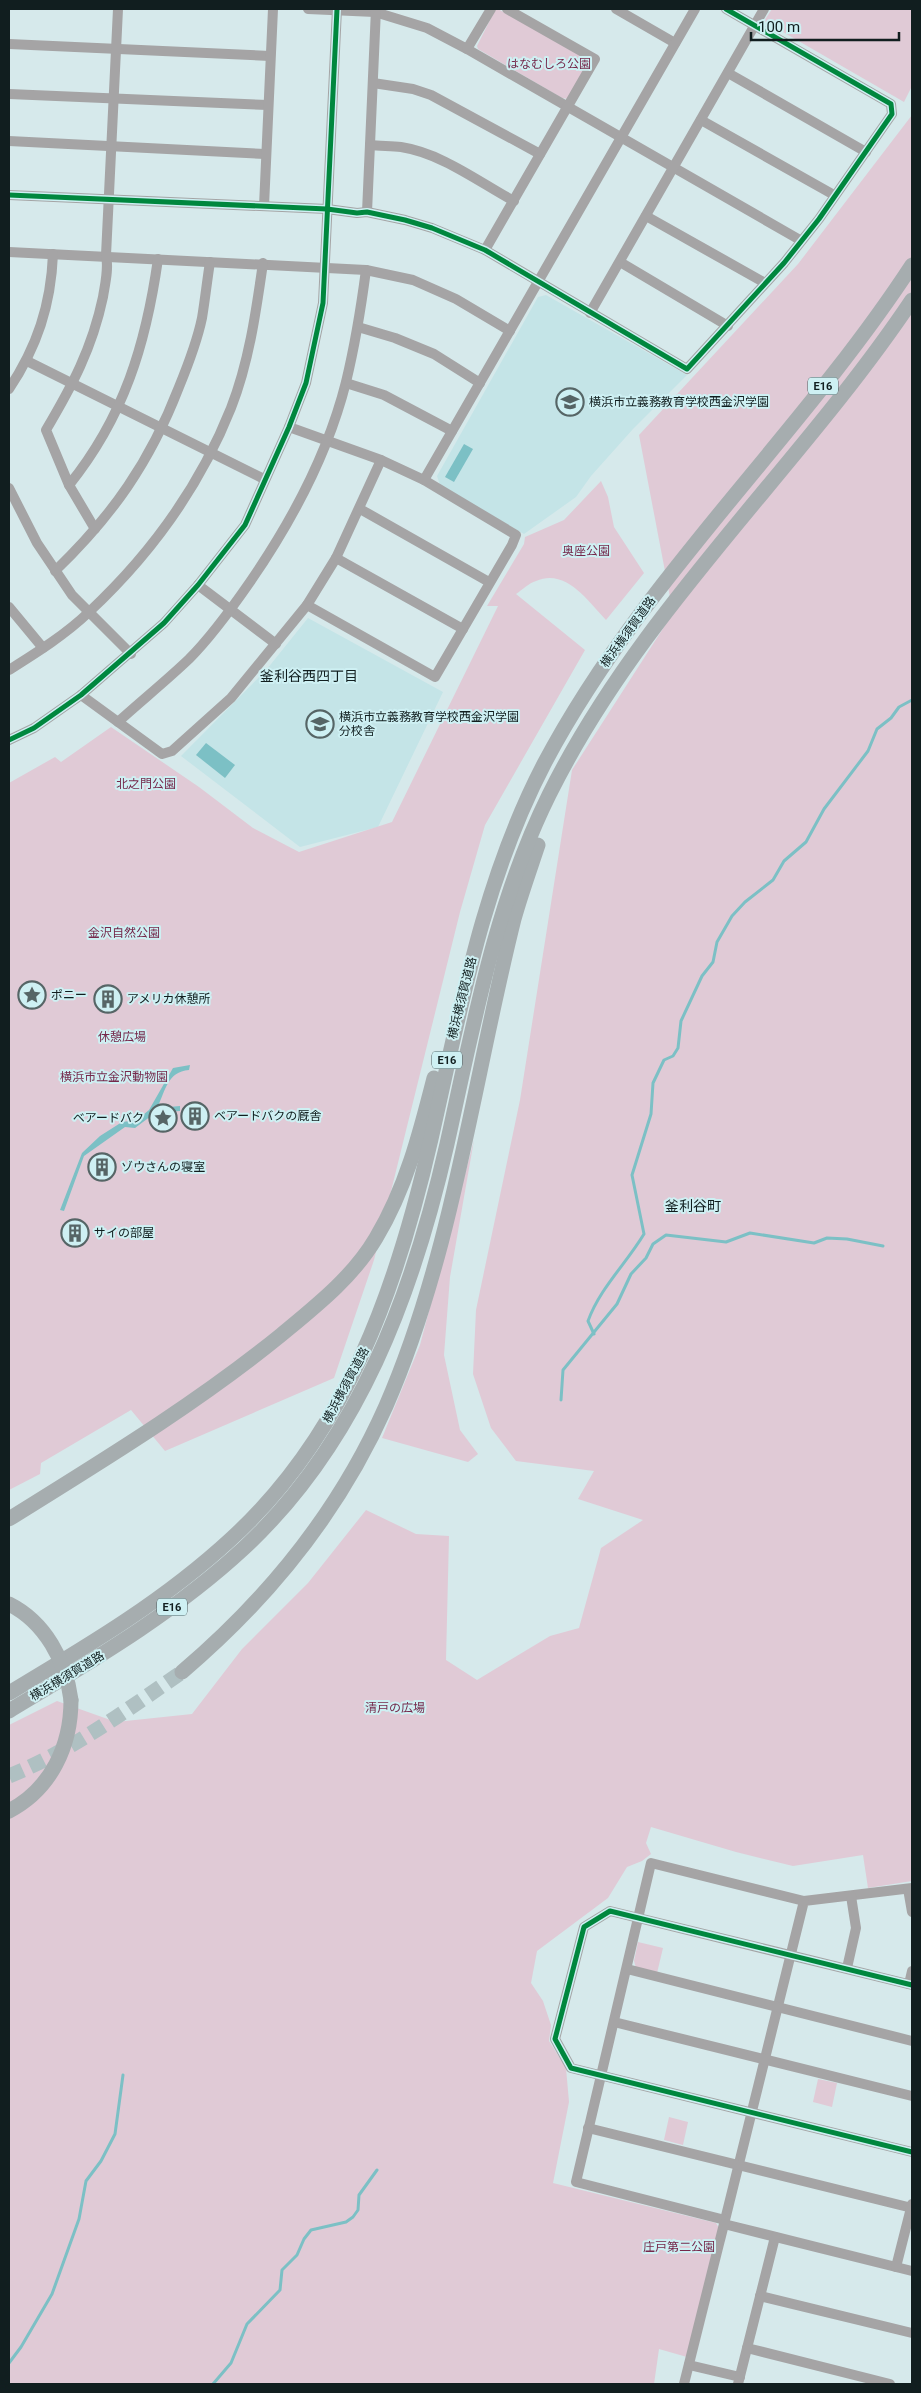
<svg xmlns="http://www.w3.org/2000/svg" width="921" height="2393" font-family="Roboto,'Noto Sans JP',sans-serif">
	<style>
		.built { fill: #c4e4e7 }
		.green { fill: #e0cad6 }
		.water { fill: #7cc0c5 }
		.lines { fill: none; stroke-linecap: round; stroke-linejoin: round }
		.stream { stroke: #7cc0c5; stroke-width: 3 }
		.highway-tunnel { stroke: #afc0c2; stroke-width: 15; stroke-dasharray: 15 8; stroke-linecap: butt }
		.minor { stroke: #a5a4a5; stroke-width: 10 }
		.highway { stroke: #a6adaf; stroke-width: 15 }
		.highway-bridge { stroke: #a6adaf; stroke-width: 15 }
		.cycleway-casing { stroke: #cef0f3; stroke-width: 8 }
		.cycleway { stroke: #00873e; stroke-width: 5 }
		.labels { text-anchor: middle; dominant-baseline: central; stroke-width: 4; stroke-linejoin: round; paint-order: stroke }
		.shield { fill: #cef0f3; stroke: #4a5d5f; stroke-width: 1 }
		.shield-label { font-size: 11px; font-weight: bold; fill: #111e1f }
		.park-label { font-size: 12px; fill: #75284b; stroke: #cef0f3 }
		.poi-label { font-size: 12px; fill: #111e1f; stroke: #cef0f3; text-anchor: start }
		.street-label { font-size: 12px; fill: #111e1f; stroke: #cef0f3 }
		.neighbourhood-label { font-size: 14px; fill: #111e1f; stroke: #cef0f3 }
	</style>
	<rect width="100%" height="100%" fill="#d6e9eb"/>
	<g class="built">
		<path d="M546 295 687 375 633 429 591 476 576 497 524 534 440 485 437 476 538 297Z"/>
		<path d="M308 618 443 692 378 827 300 847 181 756 267 669Z"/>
	</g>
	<g class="green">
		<path d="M498 9 588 59 587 65 568 99 562 98 478 49 477 46 495 10Z"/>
		<path d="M772 9H912V86L904 102 764 21Z"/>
		<path d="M912 115V1881L868 1888 863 1855 793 1866 736 1852 651 1827 646 1843 651 1854 642 1861 627 1867 608 1898 537 1951 531 1983 543 2001 551 2025 549 2041 566 2068 569 2102 553 2183 716 2223 719 2228 687 2357 659 2349 654 2384H9V1725L57 1701 116 1722 192 1714 242 1649 308 1583 366 1510 416 1534 449 1536 446 1660 477 1680 550 1636 579 1628 601 1548 643 1520 578 1499 594 1471 516 1461 491 1428 473 1374 476 1310 520 1100 572 770 673 613 639 435 798 264Z"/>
		<path d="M601 481 608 497 614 527 644 573 606 620C588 601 566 568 536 581 529 583 522 590 516 594L585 650 485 825 460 912 374 1260 334 1378 165 1451 131 1410 41 1463 40 1474 9 1490V783L55 757 61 762 111 727 199 787 253 828 299 852 392 822 498 606H487L524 544 525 537 564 520Z"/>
		<path d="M474 1140 450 1277 444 1355 460 1430 478 1454 468 1462 382 1438 420 1345Z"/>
		<path d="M638 1942 663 1948 657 1973 636 1968 634 1961Z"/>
		<path d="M818 2079 837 2083 832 2107 813 2102Z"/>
		<path d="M669 2117 688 2122 683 2145 664 2140Z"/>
	</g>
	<g class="water">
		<path d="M464 444 473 449 454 482 445 477Z"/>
		<path d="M206 743 235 765 225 778 196 755Z"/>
		<path d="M190 1065 189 1070C167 1072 166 1090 157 1108L180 1106V1111L155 1113 135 1128 125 1127 84 1156 64 1211 60 1210 82 1153 100 1136 122 1122 137 1120 149 1110 173 1068Z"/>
	</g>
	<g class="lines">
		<g class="stream">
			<path d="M594 1334 588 1321C600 1288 626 1264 644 1234L632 1175 651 1114 653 1083 664 1060 673 1056 678 1048 681 1021 702 976 713 962 717 942 732 916 745 902 773 880 784 861 806 842 824 809 868 751 877 729 891 718 899 707 912 700"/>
			<path d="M561 1400 563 1370 617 1304 631 1274 646 1258 653 1244 666 1235 726 1242 750 1233 814 1243 827 1238 847 1239 883 1246"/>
			<path d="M9 2363 21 2347 52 2294 79 2219 86 2181 101 2161 115 2134 123 2075"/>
			<path d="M213 2384 231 2363 247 2324 280 2290 282 2270 297 2255 304 2239 311 2230 346 2222 353 2217 358 2210 359 2195 377 2170"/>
		</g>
		<path class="highway-tunnel" d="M9 1776C71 1751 127 1710 182 1672"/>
		<g class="minor">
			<path d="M308 9 375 12 427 28 467 49 800 240"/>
			<path d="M616 9 675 43"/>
			<path d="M9 44 270 56"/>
			<path d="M467 49 491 9"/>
			<path d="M728 73 866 152"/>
			<path d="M373 83 413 89 431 95 540 154"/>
			<path d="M9 94 268 105"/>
			<path d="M701 120 834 195"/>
			<path d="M9 141 265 154"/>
			<path d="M370 145C380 146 391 146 401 147 441 153 479 182 514 201"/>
			<path d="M9 195 327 209 357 213 367 212 405 220 432 228 485 250 687 369 784 263 819 219 892 114 891 104 726 9"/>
			<path d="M264 206 273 9"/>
			<path d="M367 212 376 9"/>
			<path d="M646 216 765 283"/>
			<path d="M485 250 595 59 507 9"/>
			<path d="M9 252 366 270 413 280 456 299 510 331"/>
			<path d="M620 262 728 326"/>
			<path d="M590 313 764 9"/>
			<path d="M358 327 395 338 434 354 480 383"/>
			<path d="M27 361 264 479"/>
			<path d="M346 383 384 395 452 431"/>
			<path d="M9 389C37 347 51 305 53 254"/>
			<path d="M289 427 381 460 424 480 516 535 512 545 435 677 307 605"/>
			<path d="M424 480 695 9"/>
			<path d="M69 485C124 417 146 344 158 259"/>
			<path d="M9 488 37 543 72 595 131 654"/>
			<path d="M360 509 489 582"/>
			<path d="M95 529 69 485 46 430C72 386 92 349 103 297 105 284 109 269 106 255L118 9"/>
			<path d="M336 558 463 629"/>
			<path d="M55 571C113 515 150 462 179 387 188 365 197 342 202 318 205 300 207 281 210 262"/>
			<path d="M198 585 276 644"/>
			<path d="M9 607 43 648"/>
			<path d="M9 670C36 653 65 635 89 612 150 555 200 486 231 408 249 362 256 312 263 263"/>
			<path d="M81 695 162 754 172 751 231 698 307 605 336 558 381 460"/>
			<path d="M118 722C141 701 166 681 189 659 212 636 232 608 250 582 292 521 328 454 346 382 355 345 361 308 366 270"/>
			<path d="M9 740 34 728 81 695 164 623 198 585 245 525 289 427 306 383 323 303 337 9"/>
			<path d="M912 1888 804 1901 724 2224 912 2271"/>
			<path d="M908 1889 912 1912"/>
			<path d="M847 1968 856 1928 851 1896"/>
			<path d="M627 1969 912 2041"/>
			<path d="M909 1984 912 1971"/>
			<path d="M912 1985 610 1911 584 1927 555 2039 571 2068 912 2152"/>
			<path d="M614 2022 912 2096"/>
			<path d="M588 2128 912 2208"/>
			<path d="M725 2220 576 2182 651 1863 804 1901"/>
			<path d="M896 2267 912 2204"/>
			<path d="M760 2296 912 2333"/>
			<path d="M747 2348 890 2384"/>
			<path d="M689 2365 740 2377"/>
			<path d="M684 2384 724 2224"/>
			<path d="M738 2384 775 2237"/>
		</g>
		<g class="highway">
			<path d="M9 1519C102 1461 196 1404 281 1335 316 1306 353 1277 376 1238 406 1188 420 1133 434 1078"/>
			<path d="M182 1672C268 1599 340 1510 386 1406 453 1252 473 1082 514 919 521 894 530 869 538 845"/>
			<path d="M9 1693C86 1647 164 1601 231 1539 347 1433 397 1288 431 1139 460 1011 483 881 544 764 641 580 799 438 912 265"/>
			<path d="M9 1711C90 1662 173 1614 244 1548 359 1441 413 1293 447 1144 473 1027 495 904 549 795 641 609 798 470 912 300"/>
			<path d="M9 1811C51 1789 71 1746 71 1700"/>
		</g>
		<path class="highway-bridge" d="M9 1604C45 1622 66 1661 71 1700"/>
		<g class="cycleway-casing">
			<g id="cycleway">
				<path d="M9 195 327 209 357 213 367 212 405 220 432 228 485 250 687 369 784 263 819 219 892 114 891 104 726 9"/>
				<path d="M9 740 34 728 81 695 164 623 198 585 245 525 289 427 306 383 323 303 337 9"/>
				<path d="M912 1985 610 1911 584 1927 555 2039 571 2068 912 2152"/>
			</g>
		</g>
		<use href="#cycleway" class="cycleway"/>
	</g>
	<defs>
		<g id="school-ring" transform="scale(1.4375)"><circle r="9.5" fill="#cef0f3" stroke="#566566" stroke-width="1.5"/><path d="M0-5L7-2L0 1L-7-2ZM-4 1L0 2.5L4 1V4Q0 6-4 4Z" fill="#566566"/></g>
		<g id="sight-ring" transform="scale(1.4375)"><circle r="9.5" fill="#cef0f3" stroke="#566566" stroke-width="1.5"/><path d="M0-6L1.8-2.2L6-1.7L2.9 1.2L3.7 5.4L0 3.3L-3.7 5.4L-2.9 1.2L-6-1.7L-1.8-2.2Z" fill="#566566"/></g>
		<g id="building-ring" transform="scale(1.4375)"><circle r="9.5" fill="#cef0f3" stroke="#566566" stroke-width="1.5"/><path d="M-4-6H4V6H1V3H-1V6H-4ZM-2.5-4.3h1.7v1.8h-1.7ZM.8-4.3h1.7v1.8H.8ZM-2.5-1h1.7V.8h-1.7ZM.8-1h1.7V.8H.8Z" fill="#566566"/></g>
	</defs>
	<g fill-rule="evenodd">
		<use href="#school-ring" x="570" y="402"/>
		<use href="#school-ring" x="320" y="724"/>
		<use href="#sight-ring" x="32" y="995"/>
		<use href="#building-ring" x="108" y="999"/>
		<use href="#building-ring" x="195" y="1116"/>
		<use href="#sight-ring" x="163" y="1118"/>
		<use href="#building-ring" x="102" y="1167"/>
		<use href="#building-ring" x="75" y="1233"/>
	</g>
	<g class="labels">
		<g class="shield">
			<rect x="808" y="377.5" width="30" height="17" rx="4"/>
			<rect x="432" y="1051.5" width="30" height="17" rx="4"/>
			<rect x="157" y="1598.5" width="30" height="17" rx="4"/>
		</g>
		<g class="shield-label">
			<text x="823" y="386">E16</text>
			<text x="447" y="1060">E16</text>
			<text x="172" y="1607">E16</text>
		</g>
		<g class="park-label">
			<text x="549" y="64">はなむしろ公園</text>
			<text x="586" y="551">奥座公園</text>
			<text x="146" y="784">北之門公園</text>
			<text x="124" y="933">金沢自然公園</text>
			<text x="122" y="1037">休憩広場</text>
			<text x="114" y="1077">横浜市立金沢動物園</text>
			<text x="395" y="1708">清戸の広場</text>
			<text x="679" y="2247">庄戸第二公園</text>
		</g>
		<g class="poi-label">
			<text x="589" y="402">横浜市立義務教育学校西金沢学園</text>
			<text x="339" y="717">横浜市立義務教育学校西金沢学園<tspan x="339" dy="14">分校舎</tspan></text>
			<text x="51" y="995">ポニー</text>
			<text x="127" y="999">アメリカ休憩所</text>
			<text x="214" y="1116">ベアードバクの厩舎</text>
			<text x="144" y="1118" text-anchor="end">ベアードバク</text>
			<text x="121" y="1167">ゾウさんの寝室</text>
			<text x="94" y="1233">サイの部屋</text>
		</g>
		<g class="street-label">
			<text transform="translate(628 632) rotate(-54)">横浜横須賀道路</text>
			<text transform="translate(462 998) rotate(-76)">横浜横須賀道路</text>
			<text transform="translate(346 1385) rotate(-62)">横浜横須賀道路</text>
			<text transform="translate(67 1676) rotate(-31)">横浜横須賀道路</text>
		</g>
		<g class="neighbourhood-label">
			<text x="309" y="676">釜利谷西四丁目</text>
			<text x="693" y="1206">釜利谷町</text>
		</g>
	</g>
	<rect width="921" height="2393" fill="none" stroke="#111e1f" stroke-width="20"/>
	<path d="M751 32v8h148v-8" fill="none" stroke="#111e1f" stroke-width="2.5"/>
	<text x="758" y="32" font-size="15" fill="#111e1f" stroke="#cef0f3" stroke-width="4" paint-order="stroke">100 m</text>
</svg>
